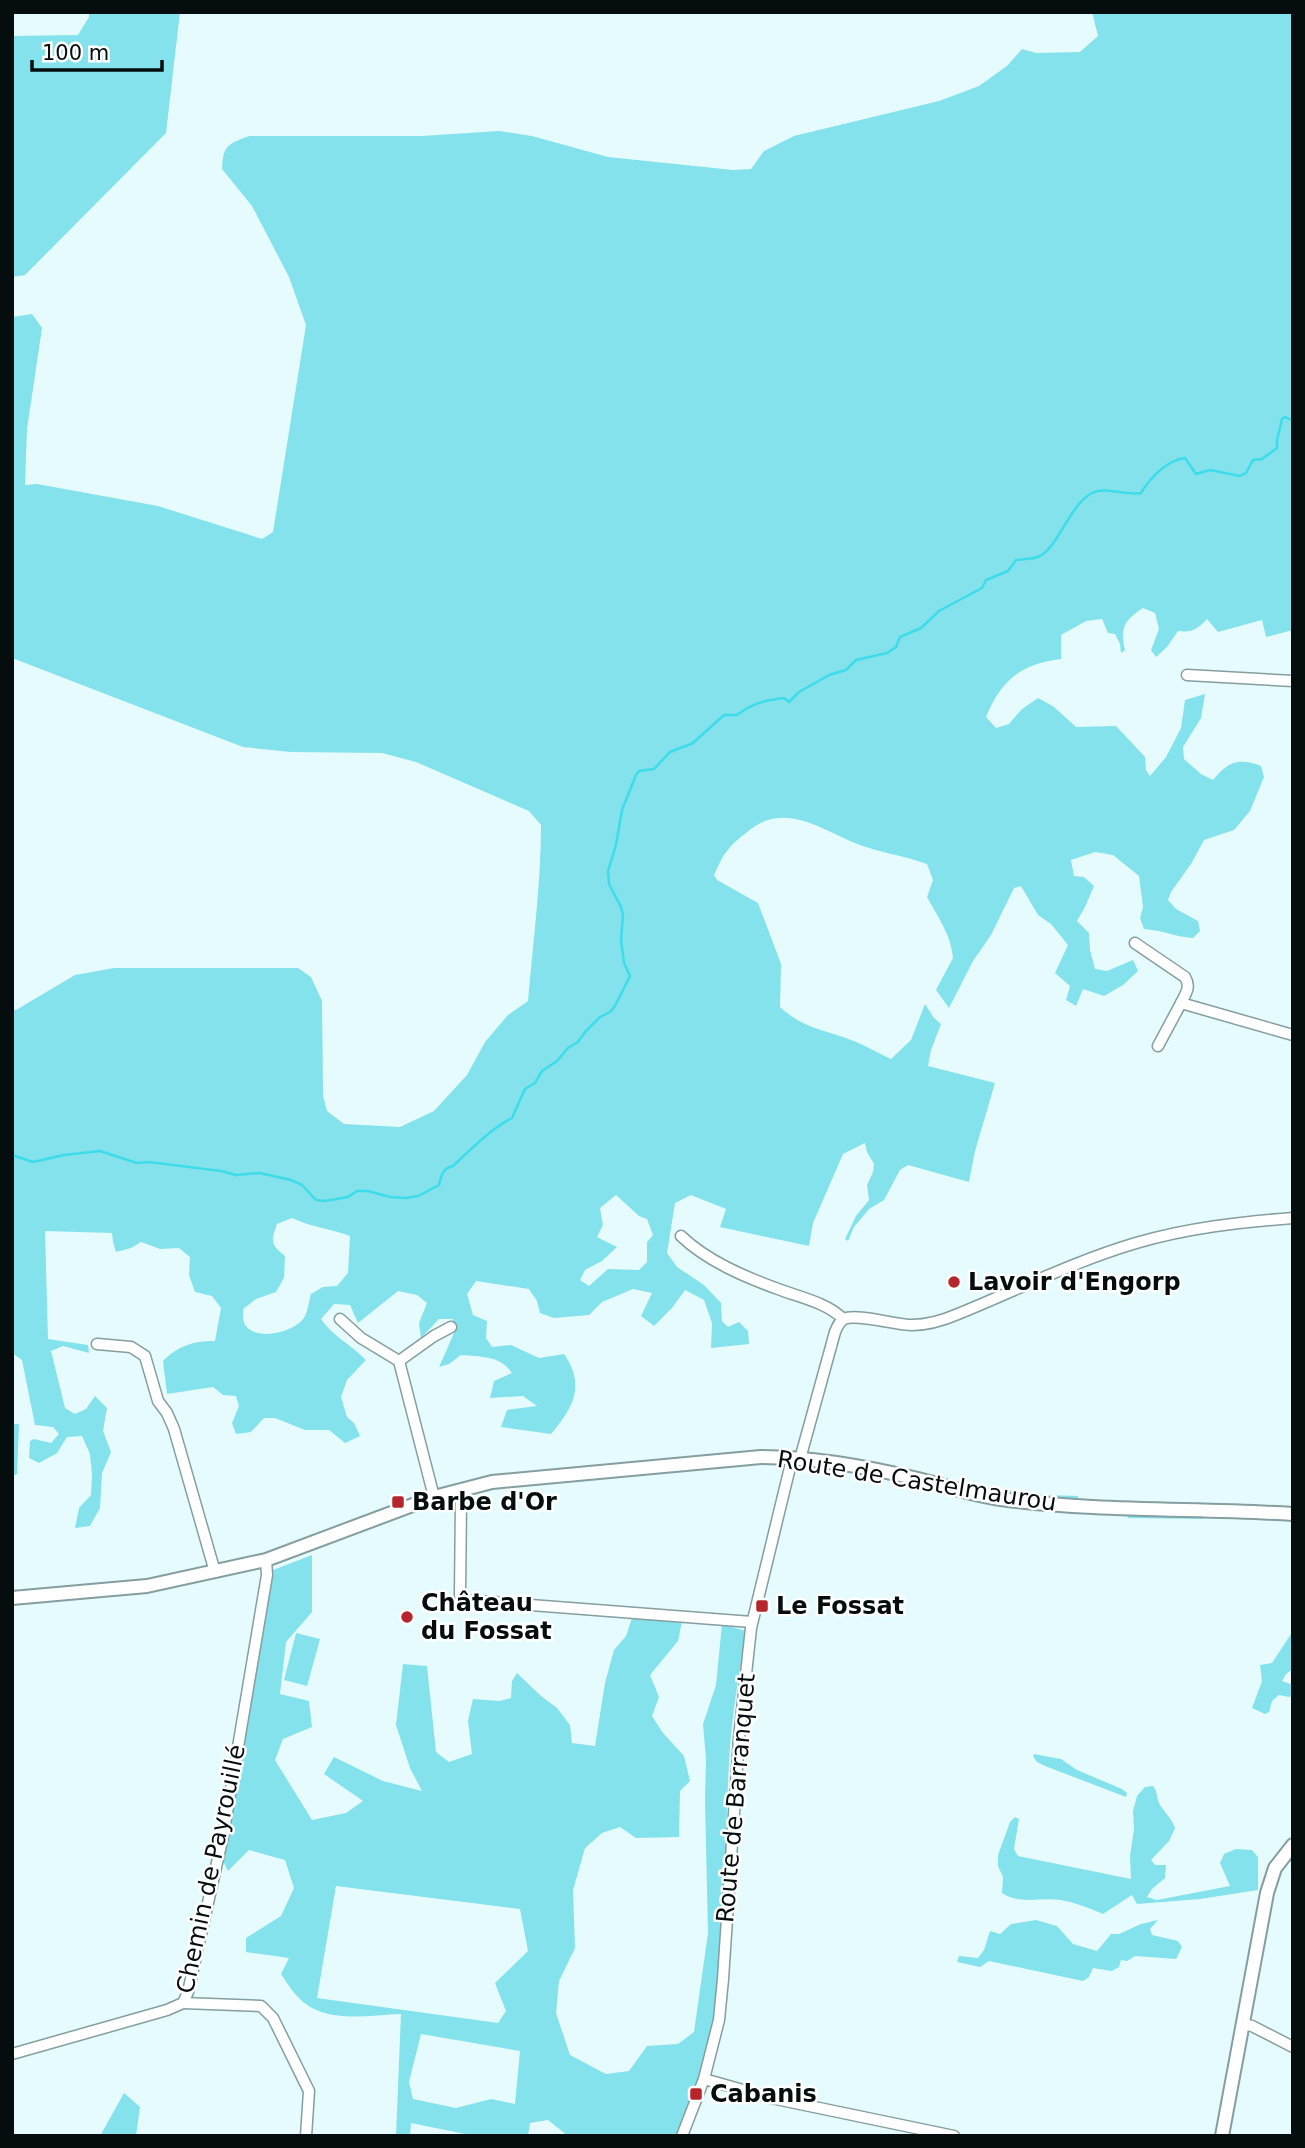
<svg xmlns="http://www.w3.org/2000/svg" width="1305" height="2148" font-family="'DejaVu Sans',sans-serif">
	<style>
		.green { fill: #84e2ec; fill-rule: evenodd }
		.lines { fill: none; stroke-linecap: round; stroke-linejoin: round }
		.stream { stroke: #3edceb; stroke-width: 2.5 }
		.minor-casing { stroke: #859ea0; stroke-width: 13 }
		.tertiary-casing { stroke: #859ea0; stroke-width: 16 }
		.minor { stroke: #fff; stroke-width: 10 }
		.tertiary { stroke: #fff; stroke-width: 12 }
		.poi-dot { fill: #b5252b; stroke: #fff; stroke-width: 2.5 }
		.labels { text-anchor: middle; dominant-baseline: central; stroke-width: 5; stroke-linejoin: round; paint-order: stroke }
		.poi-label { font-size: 24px; font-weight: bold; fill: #050d0e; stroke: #fff; text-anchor: start }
		.street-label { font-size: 24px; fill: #050d0e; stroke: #fff }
	</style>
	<rect width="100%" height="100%" fill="#e6fbfd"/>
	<g class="green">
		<path d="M89 12H180L166 133 25 275 12 277V36L78 35 89 17Z"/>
		<path d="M1092 12H1293V630L1266 637 1262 620 1218 632 1207 619C1198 629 1192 633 1178 631L1167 647 1156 657 1151 650 1159 629 1155 613 1143 608C1125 620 1119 628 1125 650L1121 653 1120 644 1115 634 1108 633 1102 619 1086 621 1061 635V659C1021 664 1001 680 986 717L996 728 1009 724 1022 709 1038 698 1054 707 1076 727 1116 726 1145 757 1146 770 1150 776 1166 757 1181 728 1185 700 1205 694 1201 718 1183 747 1184 759 1201 774 1213 780C1228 762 1238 757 1261 766L1264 777 1250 811 1234 830 1204 840 1191 864 1171 892 1168 900 1176 909 1198 921 1200 931 1193 938C1174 937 1163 930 1144 929L1140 918 1143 907 1139 876 1113 855 1095 852 1071 860 1074 876 1084 877 1094 886 1085 907 1077 921 1089 933 1090 950 1095 969 1107 971 1133 960 1138 971 1123 985 1104 996 1083 989 1076 1006 1066 1000 1070 986 1055 973 1068 945 1051 924 1038 915 1021 886 1014 888 991 935 973 961 949 1008 936 990 953 958C951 935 938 917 927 897L933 880 927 864C905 856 882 853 860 845 821 830 784 799 746 833 739 838 732 844 727 851 721 858 718 867 714 875L717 880 758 903 781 964 780 1007C804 1029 823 1029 851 1040 865 1045 878 1053 891 1059L911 1040 925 1004 934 1018 941 1024 931 1050 928 1066 995 1083 975 1151 969 1182 908 1165 900 1170 884 1200 869 1209 854 1227 848 1241 845 1239 856 1216 869 1200 867 1185 873 1172 874 1164 867 1152 865 1143 843 1154 813 1223 809 1246 720 1227 726 1209 691 1195 675 1203 667 1253 677 1267 704 1285 721 1303 722 1321 728 1327 739 1322 748 1331 749 1344 711 1348 712 1323 704 1300 685 1290 672 1308 654 1326 641 1316 652 1293 633 1289 602 1302 589 1315 554 1318 540 1313 537 1301 529 1289 476 1281 467 1294 473 1315 487 1321 486 1338 492 1347 511 1345 539 1358 564 1354C586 1386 573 1408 551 1434L501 1427 507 1410 537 1406 523 1396 490 1398 494 1381 512 1373C500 1355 481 1357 461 1355L449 1364 439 1367 454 1333 453 1319H439L421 1338 419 1323 427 1303 417 1295 398 1291 358 1323 350 1305 334 1304 321 1319C332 1336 352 1345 366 1360L347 1380 341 1397 347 1417 354 1423 360 1436 345 1443 329 1430H305L275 1418H264L251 1432 236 1434 232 1423 239 1406 236 1396 223 1395 213 1387 167 1394 163 1361C178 1346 193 1341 215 1341L221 1308 212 1296 195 1292 189 1275 190 1257 179 1248 160 1249 141 1242 131 1248 116 1252 113 1242 112 1233 45 1231 48 1339 88 1345 89 1353 63 1346 51 1351 65 1408 75 1414 86 1409 95 1396 107 1408 103 1431 111 1452 102 1473 100 1508 90 1526 75 1528 79 1508 91 1495 92 1474 90 1454 82 1436 67 1437 57 1453 39 1463 29 1458 30 1441 34 1439 51 1443 59 1434 53 1427 35 1425 22 1360 12 1353V1010H16L75 975 114 968H298L311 977 322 1001 323 1096 327 1111 344 1124 400 1127 434 1111 467 1075 485 1042 508 1015 528 1001C533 942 541 884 541 825L529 811 416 762 382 753 291 752 243 747 12 658V317L32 314 42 328 27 429 25 485 37 484 158 506 262 539 273 532 306 325 289 277 252 206 222 169C223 145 228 144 249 136H422L499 131 532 136 608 157 733 170 751 169 764 151 794 136 939 101 979 86 1007 66 1022 49 1036 53 1080 52 1098 36ZM616 1195 639 1216 647 1219 653 1235 647 1242V1262L639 1270 608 1269 589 1286 580 1280 585 1270 602 1261 617 1247 597 1237 603 1225 600 1208ZM292 1218C311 1227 331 1229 350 1236L348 1273 337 1286 323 1287 311 1294C309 1301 308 1310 305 1316 297 1331 263 1340 249 1329 242 1324 243 1317 243 1309L256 1299 276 1292 284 1278 285 1256C270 1244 271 1241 277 1224Z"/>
		<path d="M12 1424H19L17 1474 12 1476Z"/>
		<path d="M1004 1490 1045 1495 1078 1496V1499L1076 1501 1003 1494Z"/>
		<path d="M1127 1514 1203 1516V1519L1128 1518Z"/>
		<path d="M312 1555V1612L286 1642 280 1694 309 1701 312 1727 283 1739 275 1760 312 1820 346 1813 363 1801 324 1774 334 1757 383 1781 422 1791 410 1768 396 1725 403 1664 427 1666 436 1752 449 1762 472 1754 468 1721 473 1699 500 1701 511 1698 512 1681 517 1673 541 1696 557 1708 570 1725 572 1743 595 1746 605 1683 614 1650 626 1636 632 1618 682 1621 678 1641 650 1675 659 1697 652 1716 663 1733 684 1756 690 1781 680 1791 679 1837 636 1838 620 1827 602 1833 585 1848 573 1890 575 1948 559 1981 556 2013 570 2055 606 2074 629 2071 647 2046 678 2044 694 2032 708 1933 705 1800 706 1759 703 1724 716 1685 722 1624 746 1631C739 1675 731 1719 729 1763 723 1871 729 1982 699 2087 694 2103 685 2120 678 2136H568L548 2120 530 2123 528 2136H475L411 2123 410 2136H396L401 2014C366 2015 323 2025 297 1996 291 1990 286 1981 281 1974L289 1958 246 1952V1938L281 1916 294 1888 285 1860 249 1850 228 1871 223 1861 273 1570ZM336 1886 520 1909 528 1951 495 1983 506 2011 498 2023 317 1998ZM421 2034 520 2051 515 2104 491 2099 456 2108 413 2099 409 2082Z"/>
		<path d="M1293 1631V1669L1286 1674 1282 1681 1293 1685V1695L1289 1697 1279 1695 1272 1701 1269 1712 1265 1714 1252 1708 1262 1681 1260 1665 1272 1663Z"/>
		<path d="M296 1633 320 1639 307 1686 284 1680Z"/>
		<path d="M1034 1754 1061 1759 1077 1770 1122 1789 1127 1793 1126 1797 1045 1766 1037 1762 1033 1756Z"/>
		<path d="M1153 1786C1158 1792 1156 1796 1159 1803 1163 1811 1171 1817 1175 1828L1169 1841 1151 1860 1155 1865H1166L1165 1878 1152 1889 1147 1897 1157 1900 1230 1886 1220 1863 1224 1854 1236 1849 1252 1850 1258 1857V1890L1200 1899 1137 1904 1132 1895 1103 1914C1090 1908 1076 1903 1061 1900 1041 1897 1019 1905 1002 1893L1003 1877 998 1866V1855L1010 1822 1015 1817 1019 1819 1014 1849 1018 1856 1131 1879 1130 1856 1134 1829 1133 1811 1137 1796 1145 1787Z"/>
		<path d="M1036 1920 1057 1926 1073 1944 1097 1951 1111 1934H1119L1141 1924 1158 1920 1150 1929 1152 1935 1178 1941 1182 1947 1176 1959 1135 1956 1127 1961 1121 1960 1119 1967 1112 1971 1093 1968 1089 1977 1083 1981 989 1961 980 1967 957 1962 959 1956 978 1958 984 1950 990 1931 1000 1934 1011 1924Z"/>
		<path d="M124 2093 140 2107 136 2136H100Z"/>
	</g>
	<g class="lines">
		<path class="stream" d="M12 1155 33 1162 64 1155 100 1151 137 1163 149 1162 221 1171 236 1175 260 1173 291 1180 302 1185 316 1200 325 1201 348 1197 357 1191H368L390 1197 406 1198 418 1196 439 1185C442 1174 442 1169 453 1166 470 1150 492 1128 512 1118L525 1089 535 1083 542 1071 557 1061 568 1048 578 1042 585 1032 600 1017 610 1012 615 1006 630 976 624 963 621 940 623 915 621 907 609 884 608 871 616 845 622 810 636 775 639 771 654 769 670 752 693 743 724 715H737C751 704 765 700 784 698L789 702 799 692 829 675 846 670 856 660 887 653 896 647 900 637 921 628 939 611 982 588 986 580 1008 571 1016 560C1023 559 1032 559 1038 557 1058 549 1069 505 1092 493 1106 486 1126 496 1141 493 1150 478 1167 460 1185 458L1196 474 1210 470 1240 476 1246 473 1253 460 1262 459 1277 448V440L1282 419 1285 417 1293 421"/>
		<g class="minor-casing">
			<g id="minor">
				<path d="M1187 675 1293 681"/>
				<path d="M1135 943 1185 977C1191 987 1186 993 1181 1003L1293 1035"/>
				<path d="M1158 1046 1181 1003"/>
				<path d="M681 1236C707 1261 745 1277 778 1289 799 1297 828 1303 843 1319"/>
				<path d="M340 1319 361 1338 399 1361 434 1497"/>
				<path d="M97 1344 131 1347 145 1356 158 1401 167 1413 174 1429 215 1572"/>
				<path d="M399 1361 434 1336 451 1327"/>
				<path d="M800 1459 835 1332C837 1327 839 1322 844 1319 856 1313 896 1325 912 1325 928 1325 944 1320 958 1314 1017 1290 1075 1261 1136 1243 1187 1228 1240 1222 1293 1218"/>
				<path d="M459 1490 461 1500 460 1595 466 1600 752 1622"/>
				<path d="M183 2003 261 2006 273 2018 309 2091 306 2136"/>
				<path d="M1242 2024 1252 2026 1293 2047"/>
				<path d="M12 2054 167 2010 183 2003 188 1992 223 1836 267 1575 266 1560"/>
				<path d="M704 2079 771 2098 954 2136"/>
				<path d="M682 2136 704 2079 719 2020 723 1979 739 1738 751 1628 792 1459"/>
			</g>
		</g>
		<g class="tertiary-casing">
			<g id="tertiary">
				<path d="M12 1598 147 1586 266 1560 434 1497 492 1482 761 1457C813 1457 868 1467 918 1479 946 1486 973 1495 1001 1499 1098 1512 1196 1508 1293 1514"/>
				<path d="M1222 2136 1267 1893 1275 1868 1293 1845"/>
			</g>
		</g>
		<use href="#minor" class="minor"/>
		<use href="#tertiary" class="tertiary"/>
	</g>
	<g class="poi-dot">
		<circle cx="954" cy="1282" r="7"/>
		<rect x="391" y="1495" width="14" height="14" rx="3.5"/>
		<rect x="755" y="1599" width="14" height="14" rx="3.5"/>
		<circle cx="407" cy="1617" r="7"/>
		<rect x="689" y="2087" width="14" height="14" rx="3.5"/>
	</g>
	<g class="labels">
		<g class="poi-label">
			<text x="968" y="1282">Lavoir d'Engorp</text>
			<text x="412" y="1502">Barbe d'Or</text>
			<text x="421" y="1603">Château<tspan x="421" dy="28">du Fossat</tspan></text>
			<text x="776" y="1606">Le Fossat</text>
			<text x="710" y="2094">Cabanis</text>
		</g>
		<g class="street-label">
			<text transform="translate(917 1481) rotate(9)">Route de Castelmaurou</text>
			<text transform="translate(736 1798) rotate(-85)">Route de Barranquet</text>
			<text transform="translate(211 1869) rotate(-78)">Chemin de Payrouillé</text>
		</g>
	</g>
	<rect width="1305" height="2148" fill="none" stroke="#050d0e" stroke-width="28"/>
	<path d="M32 60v10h130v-10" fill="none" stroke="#050d0e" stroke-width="3.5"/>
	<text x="42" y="60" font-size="21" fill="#050d0e" stroke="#ffffff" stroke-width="5" paint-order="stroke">100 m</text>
</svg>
